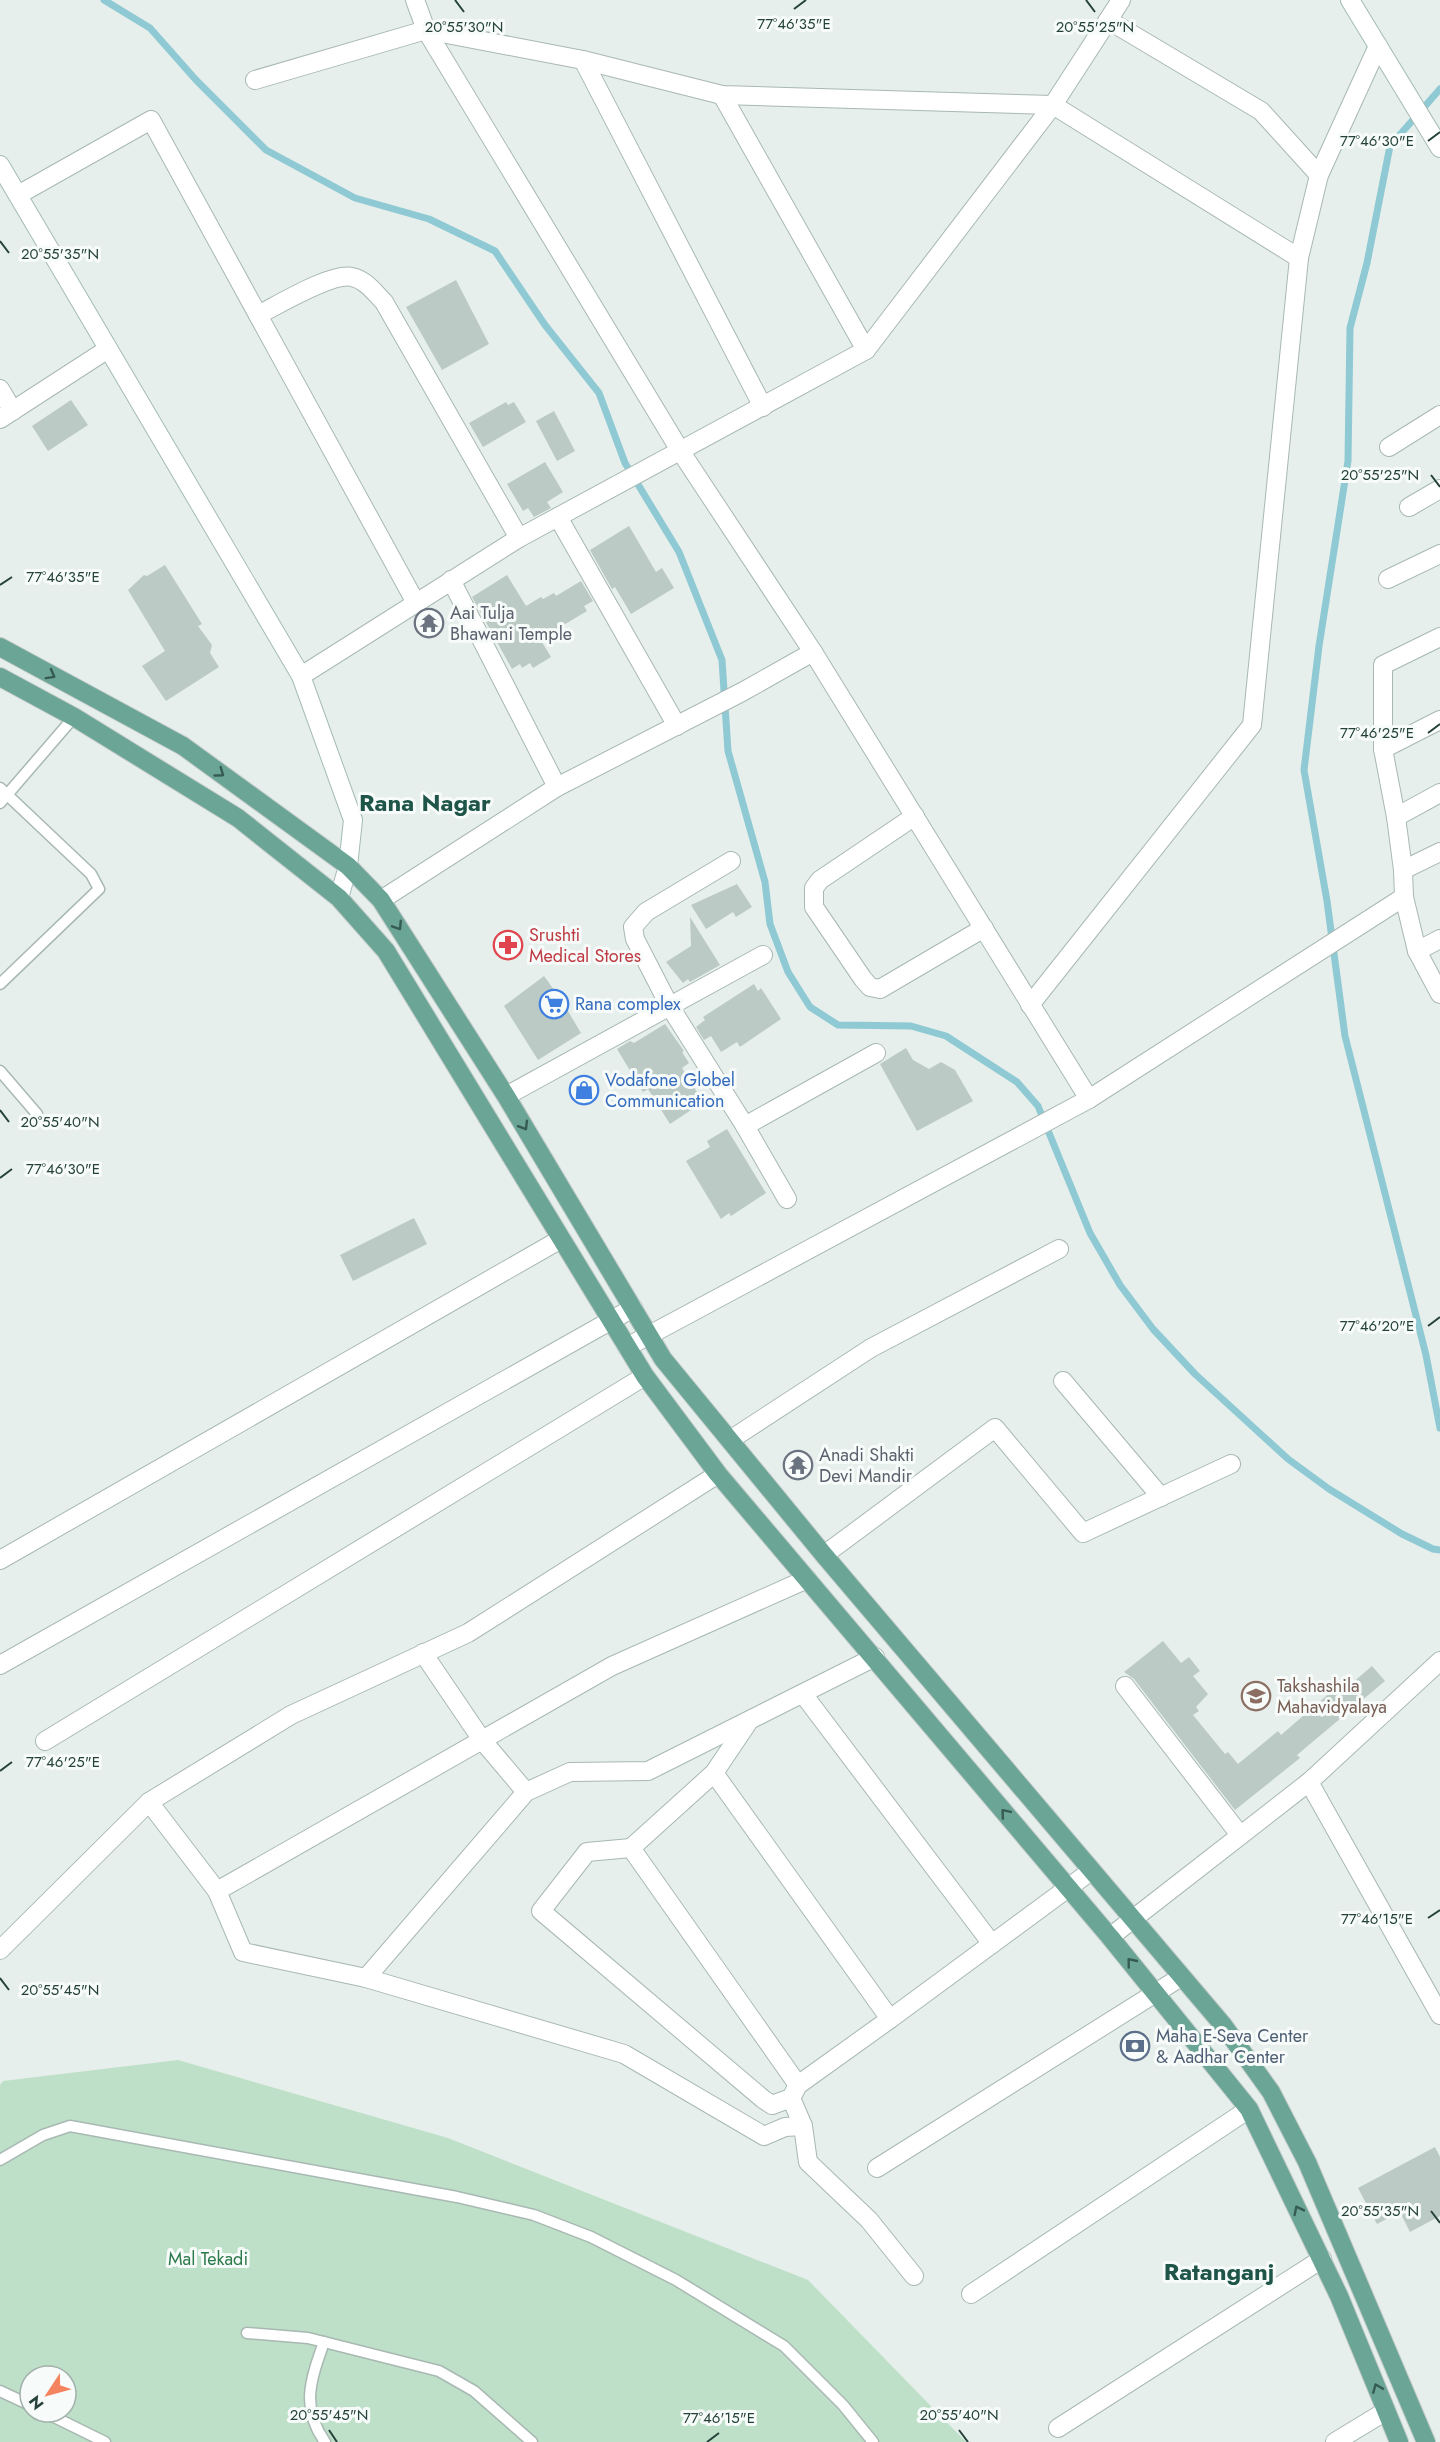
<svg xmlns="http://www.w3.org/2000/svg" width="1440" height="2442" font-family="Jost,sans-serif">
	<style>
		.green { fill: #bfe0c8; fill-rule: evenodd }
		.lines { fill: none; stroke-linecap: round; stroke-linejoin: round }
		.stream { stroke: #8ec9d4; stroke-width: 7 }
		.building { fill: #bbcac4 }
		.lane-casing { stroke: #a8b8b2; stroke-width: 13 }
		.street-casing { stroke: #a8b8b2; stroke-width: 20 }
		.secondary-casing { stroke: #a4bbb3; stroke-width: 20 }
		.primary-casing { stroke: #c2cac8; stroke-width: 20 }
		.lane { stroke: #fff; stroke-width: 10 }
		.street { stroke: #fff; stroke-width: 18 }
		.secondary { stroke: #fff; stroke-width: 18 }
		.primary { stroke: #6aa596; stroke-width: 18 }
		.oneway { stroke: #365b51 }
		.ticks { fill: none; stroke: #24423a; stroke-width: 2 }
		.labels { text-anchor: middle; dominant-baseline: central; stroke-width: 6; stroke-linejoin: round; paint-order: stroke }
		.worship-label { font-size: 18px; fill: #5b616d; stroke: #f7fbf9; text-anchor: start }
		.health-label { font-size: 18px; fill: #be3a42; stroke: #f7fbf9; text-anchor: start }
		.shop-label { font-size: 18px; fill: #366cbe; stroke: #f7fbf9; text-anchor: start }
		.education-label { font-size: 18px; fill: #785e54; stroke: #f7fbf9; text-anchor: start }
		.service-label { font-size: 18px; fill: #4e5e75; stroke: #f7fbf9; text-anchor: start }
		.park-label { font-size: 18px; fill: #2d7a4b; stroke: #f7fbf9 }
		.district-label { font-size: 24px; font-weight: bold; fill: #1f5548; stroke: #f7fbf9 }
		.ticks-label { font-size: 15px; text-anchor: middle; fill: #24423a; stroke: #f7fbf9; stroke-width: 6; stroke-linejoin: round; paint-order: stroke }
	</style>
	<rect width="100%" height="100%" fill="#e6efeb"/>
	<path class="green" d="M178 2060 448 2138 808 2280 966 2442H0V2085L3 2081ZM30 2376H66V2412H30Z"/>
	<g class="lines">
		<g class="stream">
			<path d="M104 0 150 28 196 80 266 150 355 198 429 219 495 251 545 325 599 393 625 463 679 552 722 660 728 751 765 882 770 924 788 972 810 1007 838 1025 911 1026 946 1036 1017 1082 1038 1106 1090 1233 1120 1285 1153 1329 1195 1374 1288 1459 1329 1489 1402 1534 1433 1549 1440 1550"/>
			<path d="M1440 89 1390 146 1367 263 1350 328 1348 461 1319 646 1304 770 1327 901 1345 1036 1426 1355 1440 1428"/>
		</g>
	</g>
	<g class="building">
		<path d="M456 280 489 344 442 370 406 307Z"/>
		<path d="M71 400 88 425 48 451 32 426Z"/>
		<path d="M506 402 508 405 514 402 526 422 483 447 469 423Z"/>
		<path d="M554 411 575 451 557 461 536 421Z"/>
		<path d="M545 462 563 492 547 502 551 508 534 517 528 508 523 511 507 484Z"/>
		<path d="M629 526 656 572 662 568 674 588 631 614 615 587 612 589 590 550Z"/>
		<path d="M165 565 202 624 198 626 212 645 210 653 219 667 166 701 142 666 165 651 128 590 144 575 147 576Z"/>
		<path d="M507 575 526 606 541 597 543 599 554 593 556 596 581 581 593 601 584 606 587 611 540 639 551 657 533 668 530 663 522 668 520 664 512 669 472 597Z"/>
		<path d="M737 884 752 907 736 917 733 912 706 929 691 905Z"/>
		<path d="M690 917 720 965 690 982 688 979 683 983 666 962 691 946Z"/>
		<path d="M544 976 562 1001 581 1033 538 1060 504 1006Z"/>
		<path d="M754 984 758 991 761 988 781 1019 740 1047 737 1042 721 1052 711 1036 704 1040 696 1027 705 1020 703 1017Z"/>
		<path d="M665 1024 684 1051 682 1052 689 1063 682 1068 703 1102 670 1124 648 1089 643 1092 617 1049 630 1041 634 1043Z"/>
		<path d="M906 1048 913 1060 929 1069 941 1062 955 1070 973 1101 917 1131 880 1064Z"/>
		<path d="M727 1129 766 1193 731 1216 729 1213 721 1219 686 1161 710 1147 707 1141Z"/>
		<path d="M414 1218 427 1244 353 1281 340 1255Z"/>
		<path d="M1163 1641 1181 1663 1189 1657 1200 1671 1193 1676 1208 1694 1196 1707 1199 1711 1193 1715 1225 1754 1228 1752 1238 1764 1278 1731 1281 1735 1346 1679 1350 1685 1372 1666 1385 1681 1297 1755 1300 1758 1235 1810 1134 1679 1124 1672Z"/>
		<path d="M1435 2147 1440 2157V2216L1410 2232 1400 2212 1377 2224 1358 2188Z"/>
	</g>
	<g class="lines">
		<g class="lane-casing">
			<g id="lane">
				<path d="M0 788 91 874 99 889 0 984"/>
				<path d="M0 803 74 717"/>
				<path d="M0 1071 37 1114"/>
				<path d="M0 2160 43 2135 70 2126 457 2197 534 2215 591 2237 676 2280 784 2346 843 2405 873 2442"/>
				<path d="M247 2333 308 2338 439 2371 474 2391 532 2442"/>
				<path d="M324 2342C311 2379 300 2407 325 2442"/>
				<path d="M0 2391 30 2405"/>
				<path d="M44 2412 105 2442"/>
			</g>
		</g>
		<g class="street-casing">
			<g id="street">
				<path d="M415 0 426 30 681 452 813 652 1089 1099"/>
				<path d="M1108 20 1261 111 1319 175"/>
				<path d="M583 60 763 407"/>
				<path d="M255 80 426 30 583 60 722 95 1053 105 1299 258"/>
				<path d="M722 95 866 350"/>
				<path d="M18 195 151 120 416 603"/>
				<path d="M258 315C278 305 332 272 352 277 366 280 374 292 384 302L519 538"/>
				<path d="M0 389 13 411"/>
				<path d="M0 419 108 349"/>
				<path d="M1389 447 1440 415"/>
				<path d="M1409 507 1440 489"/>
				<path d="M558 517 677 726"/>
				<path d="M1388 579 1440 554"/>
				<path d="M451 580 557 787"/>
				<path d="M1440 637 1383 665V749L1396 817 1403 870 1404 897 1417 951 1440 994"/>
				<path d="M301 676 519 538 866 350 1053 105 1121 0"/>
				<path d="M1383 749 1440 720"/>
				<path d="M915 816 820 880 814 888V907L863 979 870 987 880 989 984 928"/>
				<path d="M1396 817 1440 793"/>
				<path d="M731 861 646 912 633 927 635 939 669 1005 745 1126 876 1053"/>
				<path d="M1403 870 1440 852"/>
				<path d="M381 900 557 787 742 692 813 652"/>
				<path d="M1417 951 1440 939"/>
				<path d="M1030 1005 1252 725 1299 258 1319 175 1378 46"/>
				<path d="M506 1096 763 955"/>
				<path d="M745 1126 787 1199"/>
				<path d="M627 1347 1089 1099 1404 897"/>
				<path d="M1063 1381 1161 1497"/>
				<path d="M730 1440 871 1348 1059 1249"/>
				<path d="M824 1555 995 1428 1083 1533 1231 1464"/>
				<path d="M0 1560 561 1239"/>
				<path d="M423 1653 482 1740 526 1792"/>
				<path d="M0 1665 633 1308"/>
				<path d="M1125 1686 1240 1835"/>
				<path d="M803 1694 992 1944"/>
				<path d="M747 1724 714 1773 631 1848 798 2085"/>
				<path d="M45 1741 645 1376"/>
				<path d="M714 1773 890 2019 1091 1871"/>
				<path d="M1309 1782 1440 2015"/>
				<path d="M149 1802 217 1891"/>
				<path d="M631 1848 587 1852 541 1911 763 2099 772 2105 791 2098 798 2085 890 2019"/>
				<path d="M1110 1937 1309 1782 1440 1661"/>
				<path d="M0 1950 149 1802 291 1715 468 1633 718 1474"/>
				<path d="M366 1978 526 1792 570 1772 648 1771 875 1657"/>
				<path d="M791 2098 803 2126 808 2162 869 2220 914 2276"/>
				<path d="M803 2126 785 2127 764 2136 624 2054 366 1978 243 1952 217 1891 612 1666 807 1579"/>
				<path d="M877 2168 1181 1977"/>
				<path d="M971 2294 1249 2109"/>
				<path d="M1058 2428 1322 2259"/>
				<path d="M1335 2442 1386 2411"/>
			</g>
		</g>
		<g class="secondary-casing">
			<g id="secondary">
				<path d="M1350 0 1440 148"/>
				<path d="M0 165 301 676 353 820 348 866 339 898"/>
			</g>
		</g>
		<g class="primary-casing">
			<g id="primary">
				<path d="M0 647 183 746 348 866 381 900 506 1096 663 1359 824 1555 1223 2025 1271 2092 1307 2162 1426 2442"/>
				<path d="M0 677 74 717 238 818 339 898 386 951 645 1376 718 1474 1110 1937 1249 2109 1339 2296 1399 2442"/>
			</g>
		</g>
		<use href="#lane" class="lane"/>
		<use href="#street" class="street"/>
		<use href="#secondary" class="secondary"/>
		<use href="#primary" class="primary"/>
	</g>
	<defs><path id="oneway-chevron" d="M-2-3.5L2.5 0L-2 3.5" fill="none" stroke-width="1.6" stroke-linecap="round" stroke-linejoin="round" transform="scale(1.5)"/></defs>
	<g class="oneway">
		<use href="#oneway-chevron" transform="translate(51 675) rotate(29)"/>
		<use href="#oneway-chevron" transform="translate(220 773) rotate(36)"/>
		<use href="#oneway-chevron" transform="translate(398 926) rotate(57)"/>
		<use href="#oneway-chevron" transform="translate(524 1126) rotate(59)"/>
		<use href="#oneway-chevron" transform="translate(1005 1813) rotate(-130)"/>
		<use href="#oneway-chevron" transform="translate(1131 1962) rotate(-129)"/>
		<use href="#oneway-chevron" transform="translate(1298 2210) rotate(-116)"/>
		<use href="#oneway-chevron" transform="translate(1377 2388) rotate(-112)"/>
	</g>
	<path class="ticks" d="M455 0 464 12M1086 0 1095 12M794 9 806 0M1428 141 1440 132M0 241 9 253M1431 475 1440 487M0 585 12 577M1428 733 1440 724M0 1110 9 1122M0 1178 12 1169M1428 1326 1440 1317M0 1771 12 1762M1428 1918 1440 1910M0 1978 9 1990M1431 2211 1440 2223M329 2430 337 2442M959 2430 968 2442M707 2442 719 2433"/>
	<defs>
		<g id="temple-ring" transform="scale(1.5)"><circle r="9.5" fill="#f7fbf9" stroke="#6b7280" stroke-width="1.5"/><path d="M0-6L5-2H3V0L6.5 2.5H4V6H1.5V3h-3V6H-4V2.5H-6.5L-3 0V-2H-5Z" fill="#6b7280"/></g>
		<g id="pharmacy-ring" transform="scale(1.5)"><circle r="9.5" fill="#f7fbf9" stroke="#e0444e" stroke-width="1.5"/><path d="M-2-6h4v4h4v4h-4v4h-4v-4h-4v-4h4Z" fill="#e0444e"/></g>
		<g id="supermarket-ring" transform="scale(1.5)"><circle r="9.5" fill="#f7fbf9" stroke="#3f7fe0" stroke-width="1.5"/><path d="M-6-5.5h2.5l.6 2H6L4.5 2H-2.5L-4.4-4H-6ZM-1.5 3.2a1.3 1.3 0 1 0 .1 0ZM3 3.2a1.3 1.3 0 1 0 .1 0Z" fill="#3f7fe0"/></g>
		<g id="shop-ring" transform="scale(1.5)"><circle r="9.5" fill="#f7fbf9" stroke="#3f7fe0" stroke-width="1.5"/><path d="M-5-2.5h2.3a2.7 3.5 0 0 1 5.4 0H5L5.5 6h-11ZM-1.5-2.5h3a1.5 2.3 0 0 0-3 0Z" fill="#3f7fe0"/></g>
		<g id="university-ring" transform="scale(1.5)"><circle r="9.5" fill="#f7fbf9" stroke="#8d6e63" stroke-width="1.5"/><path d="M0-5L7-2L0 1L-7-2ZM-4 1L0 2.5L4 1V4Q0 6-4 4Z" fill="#8d6e63"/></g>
		<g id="bank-ring" transform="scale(1.5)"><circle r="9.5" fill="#f7fbf9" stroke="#5c6f8a" stroke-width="1.5"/><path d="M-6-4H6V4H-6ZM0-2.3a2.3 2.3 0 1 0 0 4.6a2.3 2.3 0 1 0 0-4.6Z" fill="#5c6f8a"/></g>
	</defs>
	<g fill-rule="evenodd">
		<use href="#temple-ring" x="429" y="623"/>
		<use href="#pharmacy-ring" x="508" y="945"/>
		<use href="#supermarket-ring" x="554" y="1004"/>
		<use href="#shop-ring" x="584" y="1090"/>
		<use href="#temple-ring" x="798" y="1465"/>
		<use href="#university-ring" x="1256" y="1696"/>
		<use href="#bank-ring" x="1135" y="2046"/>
	</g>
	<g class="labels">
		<g class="worship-label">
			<text x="450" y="613">Aai Tulja<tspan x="450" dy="21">Bhawani Temple</tspan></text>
			<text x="819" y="1455">Anadi Shakti<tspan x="819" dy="21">Devi Mandir</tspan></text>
		</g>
		<g class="health-label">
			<text x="529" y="935">Srushti<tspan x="529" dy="21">Medical Stores</tspan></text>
		</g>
		<g class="shop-label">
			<text x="575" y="1004">Rana complex</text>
			<text x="605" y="1080">Vodafone Globel<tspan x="605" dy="21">Communication</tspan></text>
		</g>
		<g class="education-label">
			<text x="1277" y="1686">Takshashila<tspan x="1277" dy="21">Mahavidyalaya</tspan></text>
		</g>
		<g class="service-label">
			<text x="1156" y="2036">Maha E-Seva Center<tspan x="1156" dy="21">&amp; Aadhar Center</tspan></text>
		</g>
		<g class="park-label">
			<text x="208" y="2259">Mal Tekadi</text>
		</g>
		<g class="district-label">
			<text x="425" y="802">Rana Nagar</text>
			<text x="1219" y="2271">Ratanganj</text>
		</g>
	</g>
	<g class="ticks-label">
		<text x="794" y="29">77°46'35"E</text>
		<text x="464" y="32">20°55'30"N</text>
		<text x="1095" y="32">20°55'25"N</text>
		<text x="1377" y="146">77°46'30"E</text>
		<text x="60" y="259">20°55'35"N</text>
		<text x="1380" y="480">20°55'25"N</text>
		<text x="63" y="582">77°46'35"E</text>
		<text x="1377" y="738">77°46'25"E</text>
		<text x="60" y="1127">20°55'40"N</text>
		<text x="63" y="1174">77°46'30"E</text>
		<text x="1377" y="1331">77°46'20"E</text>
		<text x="63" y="1767">77°46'25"E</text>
		<text x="1377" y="1924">77°46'15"E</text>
		<text x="60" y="1995">20°55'45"N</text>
		<text x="1380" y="2216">20°55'35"N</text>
		<text x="329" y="2420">20°55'45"N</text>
		<text x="959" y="2420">20°55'40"N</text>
		<text x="719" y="2423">77°46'15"E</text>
	</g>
	<g transform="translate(48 2394) rotate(234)"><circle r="28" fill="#f7fbf9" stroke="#a3b1ad" stroke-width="1.5"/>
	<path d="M0-4.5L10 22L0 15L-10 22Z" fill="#f4845f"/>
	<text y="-9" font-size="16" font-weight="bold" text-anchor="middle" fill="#24423a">N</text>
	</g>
</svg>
